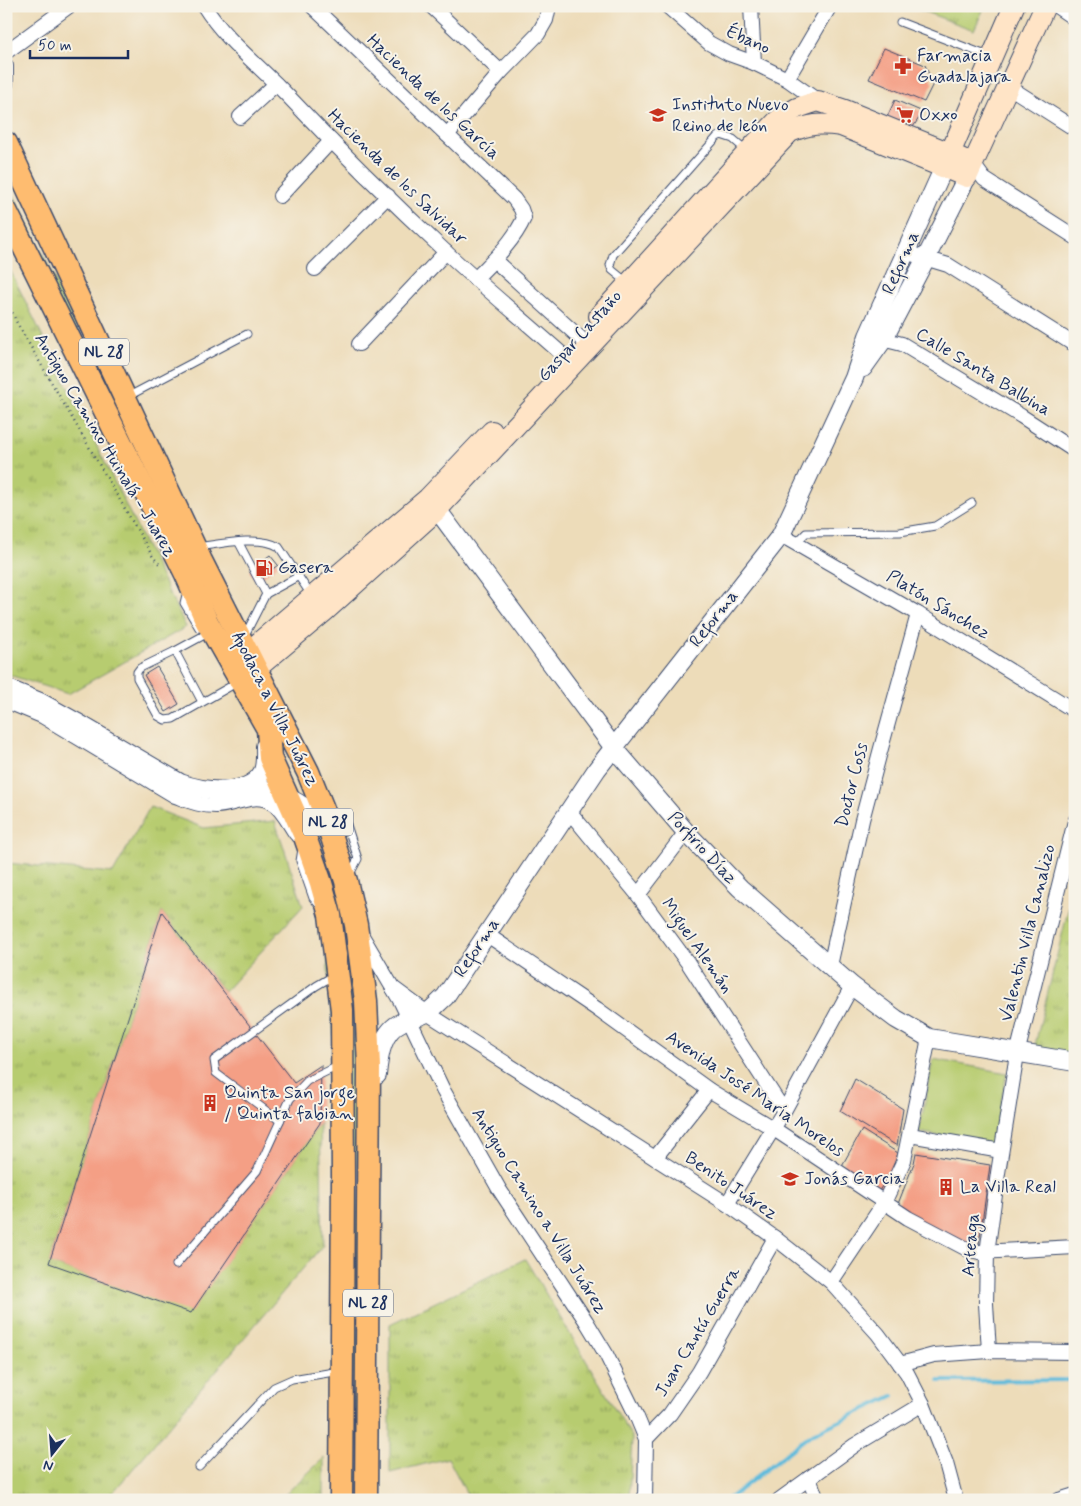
<svg xmlns="http://www.w3.org/2000/svg" width="1081" height="1506" font-family="Mynerve,sans-serif">
	<style>
		.grass { fill: url(#grass-tufts); stroke: #697e67 }
		.park { fill: #b7cc70; stroke: #697e67 }
		.lines { fill: none; stroke-linecap: round; stroke-linejoin: round }
		.stream { stroke: #5ebbdc; stroke-width: 4 }
		.building { fill: #f49f85 }
		.service-casing { stroke: #3a496c; stroke-width: 9 }
		.minor-casing { stroke: #3a496c; stroke-width: 16 }
		.tertiary-casing { stroke: #3a496c; stroke-width: 20 }
		.secondary-casing { stroke: #3a496c; stroke-width: 22 }
		.primary-casing { stroke: #3a496c; stroke-width: 25 }
		.path { stroke: #3a496c; stroke-width: 2.5; stroke-dasharray: 1 4; stroke-linecap: butt }
		.service { stroke: #fff; stroke-width: 7 }
		.minor { stroke: #fff; stroke-width: 14 }
		.tertiary { stroke: #fff; stroke-width: 18 }
		.secondary { stroke: #ffe4c6; stroke-width: 20 }
		.primary { stroke: #febc70; stroke-width: 22 }
		.labels { text-anchor: middle; dominant-baseline: central; stroke-width: 4; stroke-linejoin: round; paint-order: stroke }
		.shield { fill: #f7f3e8; stroke: #5d6a87; stroke-width: 1 }
		.shield-label { font-size: 16px; font-weight: bold; fill: #1b2f5e }
		.street-label { font-size: 18px; fill: #1b2f5e; stroke: #f7f3e8 }
		.poi-label { font-size: 18px; fill: #1b2f5e; stroke: #f7f3e8; text-anchor: start }
	</style>
	<defs>
		<pattern id="grass-tufts" width="24" height="20" patternUnits="userSpaceOnUse" patternTransform="scale(1.25)"><rect width="24" height="20" fill="#b7cc70"/><path d="M3 7l-1-3M5 7V3M7 7l1-3M15 17l-1-3M17 17v-4M19 17l1-3" fill="none" stroke="#94a65f"/></pattern>
	</defs>
	<rect width="100%" height="100%" fill="#f7f3e8"/>
	<filter id="ink" filterUnits="userSpaceOnUse"><feTurbulence type="fractalNoise" baseFrequency=".02" numOctaves="2"/><feDisplacementMap in="SourceGraphic" scale="10" xChannelSelector="R" yChannelSelector="G"/><feConvolveMatrix kernelMatrix="1 2 1 2 8 2 1 2 1" color-interpolation-filters="sRGB"/></filter>
	<filter id="wash" filterUnits="userSpaceOnUse"><feTurbulence type="fractalNoise" baseFrequency=".0096" numOctaves="4" result="noise"/><feDisplacementMap in="SourceGraphic" scale="20" xChannelSelector="R" yChannelSelector="G"/><feGaussianBlur stdDeviation="1.12" result="paint"/><feColorMatrix in="noise" values="0 0 0 0 0 0 0 0 0 0 0 0 0 0 0 0 0 1.4 0 .05"/><feComposite in="paint" operator="in"/></filter>
	<g filter="url(#wash)">
		<rect width="100%" height="100%" fill="#eddcb9"/>
		<g class="grass">
			<path d="M909 6H985L974 30Z"/>
			<path d="M6 262 186 627 68 694 6 674Z"/>
			<path d="M150 807 204 828 275 821 303 906 224 992 162 912 49 1263 191 1312 320 1123 323 1245 109 1497 113 1500H6V863L113 873Z"/>
			<path d="M1075 882V1055L1034 1049Z"/>
			<path d="M525 1259 632 1437 629 1500H470L448 1458 390 1473V1324Z"/>
			<path d="M324 1458V1500H279Z"/>
		</g>
		<g class="park">
			<path d="M6 179 184 545 54 299 6 200Z"/>
			<path d="M316 837H317L337 896 344 929 353 954 358 1012 359 1500H352V1233Z"/>
			<path d="M933 1059 1007 1073 992 1146 919 1132Z"/>
		</g>
		<g class="lines">
			<g class="stream">
				<path d="M939 1381 1075 1380"/>
				<path d="M727 1500 810 1435 893 1396"/>
			</g>
		</g>
		<g id="blocks">
			<g class="building">
				<path d="M884 48 925 65 933 84 924 102 869 79Z"/>
				<path d="M895 100 923 112 913 127 887 117Z"/>
				<path d="M270 555 278 565 257 581 249 571Z"/>
				<path d="M157 667 179 704 166 712 144 675Z"/>
				<path d="M162 912 294 1083 321 1065 320 1123 191 1313 49 1263Z"/>
				<path d="M855 1079 903 1109 897 1146 840 1111Z"/>
				<path d="M862 1130 898 1153 892 1170 877 1194 840 1169Z"/>
				<path d="M916 1153 990 1165 978 1251 896 1209 914 1163Z"/>
			</g>
		</g>
	</g>
	<g filter="url(#ink)">
		<use href="#blocks" fill-opacity="0" stroke="#3a496c" stroke-width="1"/>
		<g class="lines">
			<g class="service-casing">
				<g id="service">
					<path d="M900 22 991 57"/>
					<path d="M628 283 612 270 610 265 613 255 717 137 721 135 733 139 747 151"/>
					<path d="M127 397 247 334"/>
					<path d="M239 543 266 594 244 637"/>
					<path d="M796 543 806 533 900 532 935 526 972 503"/>
					<path d="M198 547C219 544 261 535 279 547L311 595"/>
					<path d="M187 591 184 603 199 628"/>
					<path d="M266 594 299 576"/>
					<path d="M210 632 175 651 140 668 137 672V678L158 716 165 720 173 719 238 682"/>
					<path d="M175 651 202 702"/>
					<path d="M331 814 347 825 358 859 349 876"/>
					<path d="M302 849 300 861 313 898 320 906"/>
					<path d="M280 1121 216 1073 214 1060 316 986 333 976"/>
					<path d="M176 1265 257 1171 290 1099 307 1081 338 1066"/>
					<path d="M199 1467 274 1387 292 1379 340 1371"/>
				</g>
			</g>
			<g class="minor-casing">
				<g id="minor">
					<path d="M204 6C226 41 259 65 287 95 339 150 393 203 448 254 489 292 532 327 573 364"/>
					<path d="M312 6 514 199 521 209 524 218C514 241 493 261 475 279"/>
					<path d="M431 6 501 72"/>
					<path d="M667 6 709 43 729 54 754 63 787 79 818 101"/>
					<path d="M751 6 754 63"/>
					<path d="M1056 6 1075 19"/>
					<path d="M6 52 69 6"/>
					<path d="M6 66V84"/>
					<path d="M787 79 830 6"/>
					<path d="M1009 87 1075 129"/>
					<path d="M240 117 276 84"/>
					<path d="M447 135 501 72 538 34 546 20 548 11 546 6"/>
					<path d="M973 164 984 179 1075 237"/>
					<path d="M280 196 331 141"/>
					<path d="M905 252 948 265 1075 345"/>
					<path d="M494 260 589 346"/>
					<path d="M315 269 388 196"/>
					<path d="M874 337 902 344 1021 416 1075 451"/>
					<path d="M359 344 446 252"/>
					<path d="M781 535 918 614 1075 711"/>
					<path d="M6 701 42 716 175 796C189 801 200 806 216 806 235 806 254 791 272 803 282 809 289 824 296 834"/>
					<path d="M246 786C269 785 296 796 313 812 316 816 319 821 322 825"/>
					<path d="M569 811 638 895 688 963 784 1111"/>
					<path d="M638 895 686 832"/>
					<path d="M361 934 401 1002 443 1090 499 1189 586 1321 606 1354 636 1415 646 1439 645 1500"/>
					<path d="M486 934 597 1009 709 1090 774 1129 908 1218 967 1249 979 1252 1075 1247"/>
					<path d="M830 966 862 820 880 752 918 614"/>
					<path d="M393 988 427 1013 727 1204 775 1238 831 1282 878 1334 907 1373 923 1404 946 1463 956 1500"/>
					<path d="M910 1135 1001 1151"/>
					<path d="M655 1158 709 1090"/>
					<path d="M727 1204 784 1111 852 986"/>
					<path d="M831 1282 884 1203 904 1160 929 1038"/>
					<path d="M989 1351 986 1304 987 1253 998 1173 1017 1054 1075 821"/>
					<path d="M900 1364 934 1355 989 1351 1075 1352"/>
					<path d="M646 1439 670 1414 699 1372 775 1238"/>
					<path d="M809 1478 817 1500"/>
					<path d="M779 1500 855 1445 923 1404"/>
					<path d="M1059 1500 1075 1495"/>
				</g>
			</g>
			<g class="tertiary-casing">
				<g id="tertiary">
					<path d="M863 368 883 340 926 258 967 177"/>
					<path d="M430 500 614 748 686 832 740 888 852 986 896 1019 929 1038 1075 1062"/>
					<path d="M6 688 40 702 76 722 180 783C201 791 248 798 262 773 266 766 265 754 265 746"/>
					<path d="M377 1075C379 1055 382 1031 402 1022 410 1018 420 1017 428 1012 434 1008 439 1002 445 997L597 769 781 535 854 378 868 336 944 167"/>
				</g>
			</g>
			<g class="secondary-casing">
				<g id="secondary">
					<path d="M945 165 1014 6"/>
					<path d="M599 316 756 143 779 119 797 108 818 101 845 110 950 153 973 164"/>
					<path d="M236 662 428 498 492 431"/>
					<path d="M244 679 325 611 437 510 790 132C811 124 819 123 841 126L967 177 1045 6"/>
				</g>
			</g>
			<g class="primary-casing">
				<g id="primary">
					<path d="M6 143 201 561 308 772 323 809 346 881 356 925 366 1001 369 1067 366 1500"/>
					<path d="M6 211 186 574 207 622 268 729 270 758 304 834 321 883 330 915 342 1010 343 1179 341 1500"/>
				</g>
			</g>
			<path class="path" d="M6 299 17 323 153 557 161 566"/>
			<use href="#service" class="service"/>
			<use href="#minor" class="minor"/>
			<use href="#tertiary" class="tertiary"/>
			<use href="#secondary" class="secondary"/>
			<use href="#primary" class="primary"/>
		</g>
	</g>
	<defs>
		<g id="pharmacy-bare" transform="scale(1.35)"><path d="M-2-6h4v4h4v4h-4v4h-4v-4h-4v-4h4Z" fill="#c8321e" stroke="#f7f3e8" stroke-width="2.5" paint-order="stroke"/></g>
		<g id="school-bare" transform="scale(1.35)"><path d="M0-5L7-2L0 1L-7-2ZM-4 1L0 2.5L4 1V4Q0 6-4 4Z" fill="#c8321e" stroke="#f7f3e8" stroke-width="2.5" paint-order="stroke"/></g>
		<g id="supermarket-bare" transform="scale(1.35)"><path d="M-6-5.5h2.5l.6 2H6L4.5 2H-2.5L-4.4-4H-6ZM-1.5 3.2a1.3 1.3 0 1 0 .1 0ZM3 3.2a1.3 1.3 0 1 0 .1 0Z" fill="#c8321e" stroke="#f7f3e8" stroke-width="2.5" paint-order="stroke"/></g>
		<g id="fuel-bare" transform="scale(1.35)"><path d="M-5.5-6h7V0h2V4h1.3V-2.5L3-4.5l.8-.8L6-3V5H2.5V1h-1V6h-7ZM-4.2-4.7v3.2H.2V-4.7Z" fill="#c8321e" stroke="#f7f3e8" stroke-width="2.5" paint-order="stroke"/></g>
		<g id="building-bare" transform="scale(1.35)"><path d="M-4-6H4V6H1V3H-1V6H-4ZM-2.5-4.3h1.7v1.8h-1.7ZM.8-4.3h1.7v1.8H.8ZM-2.5-1h1.7V.8h-1.7ZM.8-1h1.7V.8H.8Z" fill="#c8321e" stroke="#f7f3e8" stroke-width="2.5" paint-order="stroke"/></g>
	</defs>
	<g fill-rule="evenodd">
		<use href="#pharmacy-bare" x="903" y="66"/>
		<use href="#school-bare" x="658" y="115"/>
		<use href="#supermarket-bare" x="905" y="115"/>
		<use href="#fuel-bare" x="264" y="568"/>
		<use href="#building-bare" x="210" y="1103"/>
		<use href="#school-bare" x="790" y="1179"/>
		<use href="#building-bare" x="946" y="1187"/>
	</g>
	<g class="labels">
		<g class="shield">
			<rect x="79" y="338.5" width="50" height="27" rx="4"/>
			<rect x="303" y="808.5" width="50" height="27" rx="4"/>
			<rect x="343" y="1289.5" width="50" height="27" rx="4"/>
		</g>
		<g class="shield-label">
			<text x="104" y="352">NL 28</text>
			<text x="328" y="822">NL 28</text>
			<text x="368" y="1303">NL 28</text>
		</g>
		<g class="street-label">
			<text transform="translate(748 40) rotate(24)">Ébano</text>
			<text transform="translate(433 97) rotate(43)">Hacienda de los García</text>
			<text transform="translate(397 177) rotate(44)">Hacienda de los Salvidar</text>
			<text transform="translate(901 263) rotate(-66)">Reforma</text>
			<text transform="translate(580 336) rotate(-48)">Gaspar Castaño</text>
			<text transform="translate(983 372) rotate(31)">Calle Santa Balbina</text>
			<text transform="translate(105 445) rotate(59)">Antiguo Camino Huinalá - Juarez</text>
			<text transform="translate(938 605) rotate(31)">Platón Sánchez</text>
			<text transform="translate(714 619) rotate(-52)">Reforma</text>
			<text transform="translate(275 709) rotate(63)">Apodaca a Villa Juárez</text>
			<text transform="translate(852 785) rotate(-76)">Doctor Coss</text>
			<text transform="translate(702 848) rotate(47)">Porfirio Díaz</text>
			<text transform="translate(1028 933) rotate(-76)">Valentin Villa Canalizo</text>
			<text transform="translate(697 946) rotate(55)">Miguel Alemán</text>
			<text transform="translate(477 948) rotate(-56)">Reforma</text>
			<text transform="translate(755 1094) rotate(34)">Avenida José María Morelos</text>
			<text transform="translate(731 1186) rotate(34)">Benito Juárez</text>
			<text transform="translate(539 1211) rotate(58)">Antiguo Camino a Villa Juárez</text>
			<text transform="translate(971 1245) rotate(-85)">Arteaga</text>
			<text transform="translate(698 1332) rotate(-59)">Juan Cantú Guerra</text>
		</g>
		<g class="poi-label">
			<text x="917" y="56">Farmacia<tspan x="917" dy="21">Guadalajara</tspan></text>
			<text x="672" y="105">Instituto Nuevo<tspan x="672" dy="21">Reino de león</tspan></text>
			<text x="919" y="115">Oxxo</text>
			<text x="278" y="568">Gasera</text>
			<text x="224" y="1093">Quinta San jorge<tspan x="224" dy="21">/ Quinta fabian</tspan></text>
			<text x="804" y="1179">Jonás Garcia</text>
			<text x="960" y="1187">La Villa Real</text>
		</g>
	</g>
	<rect width="1081" height="1506" fill="none" stroke="#f7f3e8" stroke-width="25"/>
	<g transform="translate(52 1454) rotate(197)" stroke="#f7f3e8" stroke-width="4" paint-order="stroke">
	<path d="M0-4L9 19L0 12L-9 19Z" fill="#1b2f5e"/>
	<text y="-8" font-size="14" font-weight="bold" text-anchor="middle" fill="#1b2f5e">N</text>
	</g>
	<path d="M30 50v8h98v-8" fill="none" stroke="#1b2f5e" stroke-width="2.5"/>
	<text x="38" y="50" font-size="15" fill="#1b2f5e" stroke="#f7f3e8" stroke-width="4" paint-order="stroke">50 m</text>
</svg>
